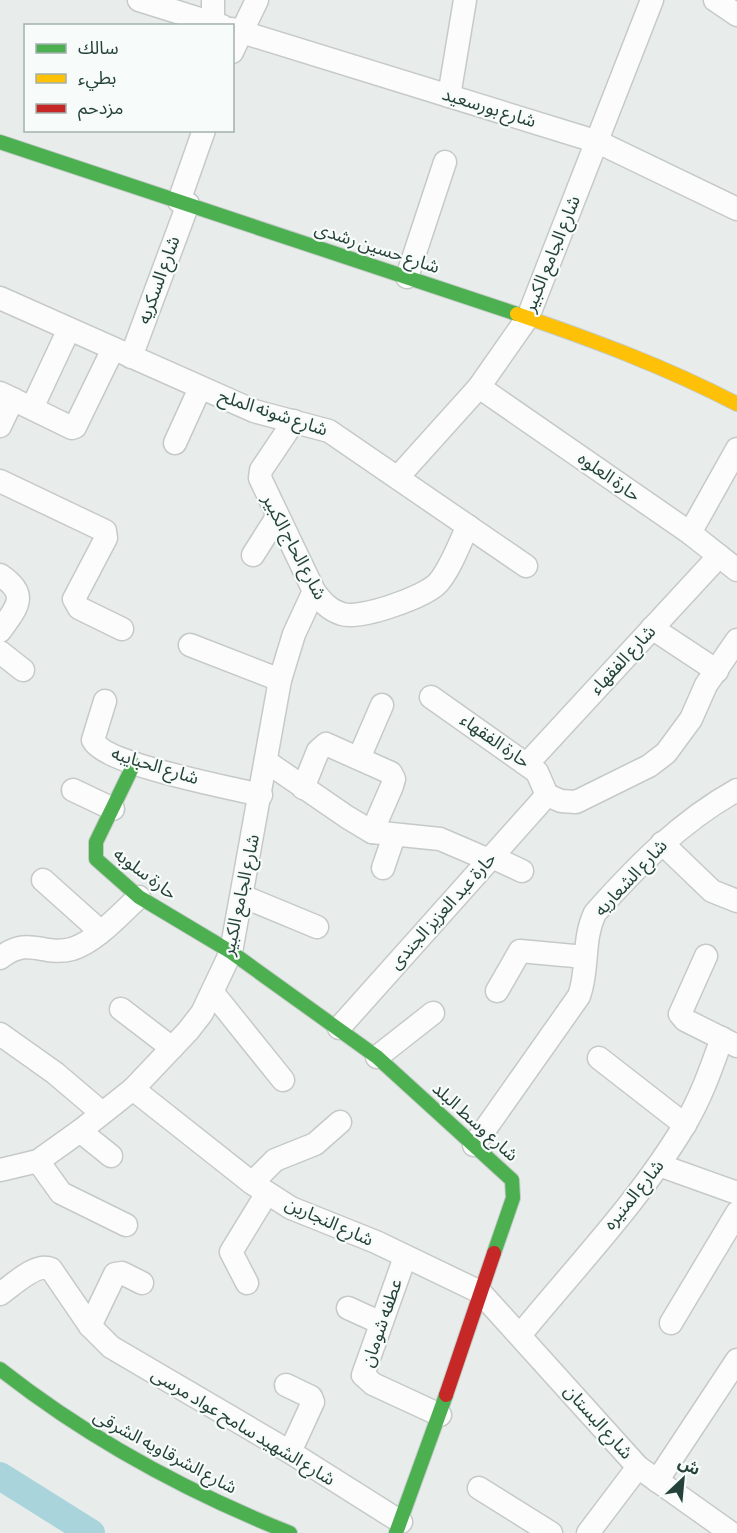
<svg xmlns="http://www.w3.org/2000/svg" width="737" height="1533" font-family="'Sofia Sans Condensed','Noto Sans Arabic',sans-serif">
	<style>
		.lines { fill: none; stroke-linecap: round; stroke-linejoin: round }
		.canal { stroke: #a9d4db; stroke-width: 28 }
		.street-casing { stroke: #c5cac8; stroke-width: 25 }
		.fast-casing { stroke: #c3cbc8; stroke-width: 16 }
		.slow-casing { stroke: #c3cbc8; stroke-width: 16 }
		.jam-casing { stroke: #c3cbc8; stroke-width: 16 }
		.street { stroke: #fcfcfc; stroke-width: 22 }
		.fast { stroke: #4caf50; stroke-width: 14 }
		.slow { stroke: #ffc107; stroke-width: 14 }
		.jam { stroke: #c62828; stroke-width: 14 }
		.labels { text-anchor: middle; dominant-baseline: central; stroke-width: 4.5; stroke-linejoin: round; paint-order: stroke }
		.street-label { font-size: 18px; fill: #24423a; stroke: #f7fbf9 }
	</style>
	<rect width="100%" height="100%" fill="#e8edeb"/>
	<g class="lines">
		<path class="canal" d="M0 1476 91 1533"/>
		<g class="street-casing">
			<g id="street">
				<path d="M139 0 222 26"/>
				<path d="M715 0 737 15"/>
				<path d="M213 23V0"/>
				<path d="M232 29 598 142 737 209"/>
				<path d="M232 52 257 0"/>
				<path d="M449 96 465 0"/>
				<path d="M179 201 204 130"/>
				<path d="M407 277 445 162"/>
				<path d="M0 298 254 411 329 431 526 566"/>
				<path d="M131 357 188 204"/>
				<path d="M479 387 690 533 737 570"/>
				<path d="M0 393 72 428 75 427 113 349"/>
				<path d="M32 408 69 329"/>
				<path d="M294 421 261 470 260 478 314 591C322 602 329 610 342 614 360 620 425 597 438 583 451 568 459 544 468 526"/>
				<path d="M0 426 13 399"/>
				<path d="M175 443 200 388"/>
				<path d="M398 477 479 387 528 317 652 0"/>
				<path d="M0 481 105 531 106 538 74 599 79 608 122 629"/>
				<path d="M690 533 737 449"/>
				<path d="M253 555 277 517"/>
				<path d="M0 575C30 595 17 607 0 631"/>
				<path d="M652 628 717 671"/>
				<path d="M190 645 280 680"/>
				<path d="M0 652 23 670"/>
				<path d="M431 697 537 772 547 795"/>
				<path d="M105 701 93 740C104 764 231 788 261 795"/>
				<path d="M359 758 382 705"/>
				<path d="M267 762 347 817 372 832 440 839 489 860"/>
				<path d="M527 764 719 556"/>
				<path d="M303 788 318 751 326 744 391 773 394 779 392 786 372 832"/>
				<path d="M73 790 113 809"/>
				<path d="M547 795 561 801 576 802 649 766 666 753 691 719 706 685 737 640"/>
				<path d="M662 843 712 891 737 901"/>
				<path d="M492 857 522 871"/>
				<path d="M383 868 394 836"/>
				<path d="M43 880 100 931"/>
				<path d="M242 896 317 927"/>
				<path d="M706 956 680 1014 685 1020 737 1046"/>
				<path d="M0 958C30 935 42 957 72 949 97 941 120 914 139 897"/>
				<path d="M497 991 520 951 585 957"/>
				<path d="M213 993 283 1080"/>
				<path d="M121 1009 172 1048"/>
				<path d="M339 1028 547 795"/>
				<path d="M0 1034 55 1073 102 1113"/>
				<path d="M377 1057 433 1013"/>
				<path d="M599 1058 685 1125"/>
				<path d="M133 1089 252 1183 291 1208 376 1242 480 1292 638 1467 731 1533"/>
				<path d="M80 1131 111 1156"/>
				<path d="M474 1145 579 996C589 969 582 940 595 913 637 866 681 821 737 790"/>
				<path d="M38 1161 61 1193 126 1225"/>
				<path d="M659 1165 737 1193"/>
				<path d="M0 1170 38 1161 80 1131 133 1089 188 1031 202 1013 231 952 280 680 294 634 314 591"/>
				<path d="M252 1183 275 1160 315 1144 340 1122"/>
				<path d="M405 1257 363 1375 373 1384 440 1415"/>
				<path d="M247 1283 231 1252 267 1193"/>
				<path d="M0 1294C12 1286 36 1262 51 1269L90 1326 111 1347 290 1452 401 1522"/>
				<path d="M348 1308 381 1323"/>
				<path d="M671 1323 737 1213"/>
				<path d="M90 1326 115 1274 122 1273 142 1283"/>
				<path d="M520 1335C574 1269 640 1200 684 1126 701 1098 711 1069 722 1038"/>
				<path d="M286 1385 311 1397 313 1402 290 1452"/>
				<path d="M657 1481 737 1360"/>
				<path d="M479 1488 551 1533"/>
				<path d="M588 1533 638 1467"/>
			</g>
		</g>
		<g class="fast-casing">
			<g id="fast">
				<path d="M0 142 517 314"/>
				<path d="M134 764 96 842V859L139 897 231 952 377 1057 512 1180 513 1198 494 1253"/>
				<path d="M0 1369C89 1439 185 1491 290 1533"/>
				<path d="M396 1533 446 1395"/>
			</g>
		</g>
		<g class="slow-casing">
			<path id="slow" d="M517 314C593 340 666 367 737 404"/>
		</g>
		<g class="jam-casing">
			<path id="jam" d="M446 1395 494 1253"/>
		</g>
		<use href="#street" class="street"/>
		<use href="#fast" class="fast"/>
		<use href="#slow" class="slow"/>
		<use href="#jam" class="jam"/>
	</g>
	<g class="labels">
		<g class="street-label">
			<text transform="translate(489 108) rotate(17)">شارع بورسعيد</text>
			<text transform="translate(377 248) rotate(18)">شارع حسين رشدى</text>
			<text transform="translate(552 254) rotate(-68)">شارع الجامع الكبير</text>
			<text transform="translate(159 280) rotate(-70)">شارع السكريه</text>
			<text transform="translate(273 413) rotate(18)">شارع شونه الملح</text>
			<text transform="translate(609 477) rotate(35)">حارة العلوه</text>
			<text transform="translate(294 547) rotate(62)">شارع الحاج الكبير</text>
			<text transform="translate(623 660) rotate(-47)">شارع الفقهاء</text>
			<text transform="translate(495 741) rotate(35)">حارة الفقهاء</text>
			<text transform="translate(155 766) rotate(17)">شارع الحبايبه</text>
			<text transform="translate(145 874) rotate(37)">حارة سلوبه</text>
			<text transform="translate(631 878) rotate(-47)">شارع الشعاريه</text>
			<text transform="translate(241 895) rotate(-78)">شارع الجامع الكبير</text>
			<text transform="translate(443 911) rotate(-48)">حارة عبد العزيز الجندى</text>
			<text transform="translate(475 1122) rotate(42)">شارع وسط البلد</text>
			<text transform="translate(634 1195) rotate(-51)">شارع المنيره</text>
			<text transform="translate(329 1222) rotate(24)">شارع النجارين</text>
			<text transform="translate(382 1323) rotate(-71)">عطفه شومان</text>
			<text transform="translate(598 1422) rotate(48)">شارع البستان</text>
			<text transform="translate(243 1427) rotate(31)">شارع الشهيد سامح عواد مرسى</text>
			<text transform="translate(165 1452) rotate(28)">شارع الشرقاويه الشرقى</text>
		</g>
	</g>
	<rect x="24" y="24" width="210" height="108" fill="#f7fbf9" stroke="#a3b1ad" stroke-width="1.5"/>
	<rect x="36" y="44" width="30" height="9" fill="#4caf50" stroke="#a3b1ad" stroke-width="1.5"/>
	<text x="78" y="54" font-size="18" fill="#24423a">سالك</text>
	<rect x="36" y="74" width="30" height="9" fill="#ffc107" stroke="#a3b1ad" stroke-width="1.5"/>
	<text x="78" y="84" font-size="18" fill="#24423a">بطيء</text>
	<rect x="36" y="104" width="30" height="9" fill="#c62828" stroke="#a3b1ad" stroke-width="1.5"/>
	<text x="78" y="114" font-size="18" fill="#24423a">مزدحم</text>
	<g transform="translate(683 1479) rotate(26)" stroke="#f7fbf9" stroke-width="4.5" paint-order="stroke">
	<path d="M0-4.5L10 22L0 15L-10 22Z" fill="#24423a"/>
	<text y="-9" font-size="16" font-weight="bold" text-anchor="middle" fill="#24423a">ش</text>
	</g>
</svg>
